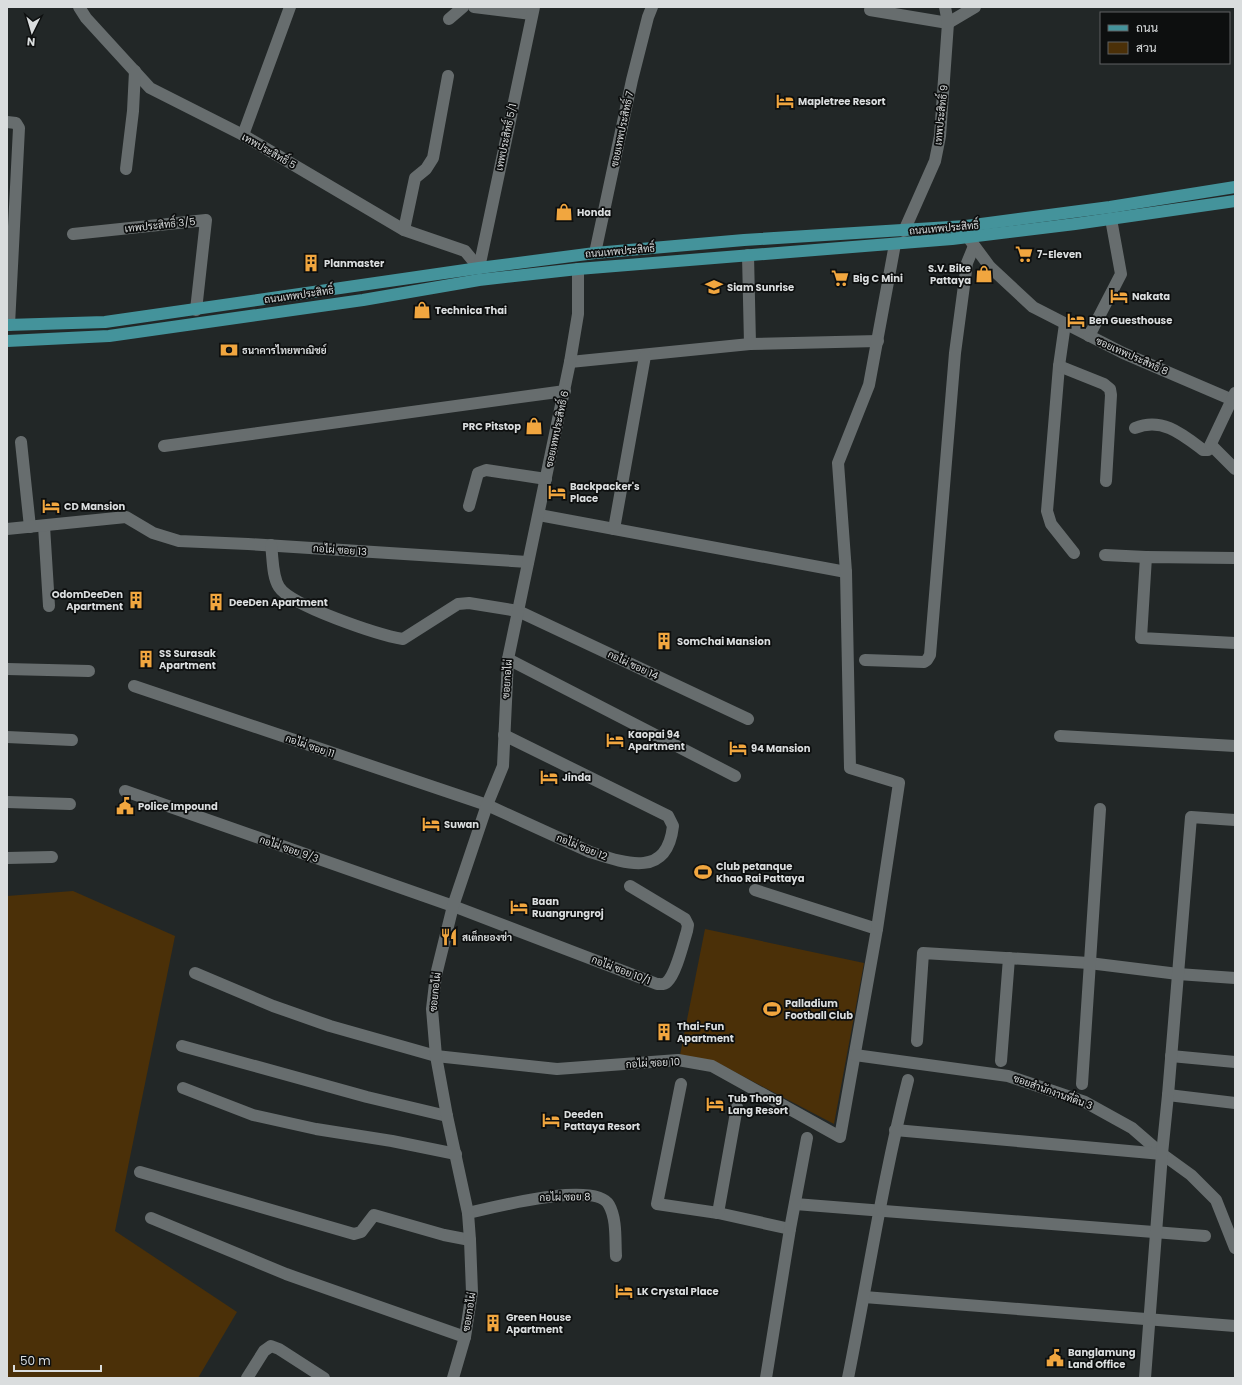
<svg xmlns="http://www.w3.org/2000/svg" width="1242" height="1385" font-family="Poppins,Sarabun,sans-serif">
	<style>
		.green { fill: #4b3008 }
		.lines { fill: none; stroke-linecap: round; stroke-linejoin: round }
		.minor { stroke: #676d6e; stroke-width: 12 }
		.major { stroke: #44939b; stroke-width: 12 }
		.labels { text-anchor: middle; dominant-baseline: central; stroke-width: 3.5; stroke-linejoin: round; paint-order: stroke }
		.poi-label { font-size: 10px; font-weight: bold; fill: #daddde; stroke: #0d0f0f; text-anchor: start }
		.street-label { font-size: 10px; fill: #daddde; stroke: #0d0f0f }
	</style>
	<rect width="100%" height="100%" fill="#222727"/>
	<g class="green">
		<path d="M73 891 175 936 115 1231 237 1312 198 1378H7V896Z"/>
		<path d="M705 929 864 963 834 1124 714 1061 680 1055Z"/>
	</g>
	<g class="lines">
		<g class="minor">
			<path d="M79 7 86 18 150 88 243 135 404 230 465 251 479 268"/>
			<path d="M474 7 532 14"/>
			<path d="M870 10 948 23"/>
			<path d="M449 19 463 7"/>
			<path d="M948 23 975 7"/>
			<path d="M7 122 16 123 19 128 9 325"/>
			<path d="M243 135 290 7"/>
			<path d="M126 169 133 111 135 71"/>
			<path d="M404 230 415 178 426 169 433 158 448 76"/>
			<path d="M904 231 935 161 940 136 948 23 945 7"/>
			<path d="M73 234 206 220 196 310"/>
			<path d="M970 240 990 267 1033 307 1123 353 1235 401"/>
			<path d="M595 253 632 80 648 17 652 7"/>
			<path d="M748 255 750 344"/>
			<path d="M479 268 534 7"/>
			<path d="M1065 324 1059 366 1047 511 1051 524 1074 553"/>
			<path d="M1089 336 1121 274 1111 219"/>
			<path d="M570 362 750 344 878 341"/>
			<path d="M1059 366 1104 384 1110 389 1111 395 1106 481"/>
			<path d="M1135 428C1162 417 1182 434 1203 450H1208L1235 393"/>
			<path d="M21 442 30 527"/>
			<path d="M1211 445 1235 469"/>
			<path d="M164 446 565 391"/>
			<path d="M469 506 478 473 486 470 546 479"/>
			<path d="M539 515 846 572"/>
			<path d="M44 526 49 606"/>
			<path d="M7 529 126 517 153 533 179 541 248 544 528 562"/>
			<path d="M614 529 645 356"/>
			<path d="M271 545C273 558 272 576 279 587 291 606 379 635 403 639L458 604 469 603 518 611 748 719"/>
			<path d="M1105 555 1146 557"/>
			<path d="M1235 558 1146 557 1141 638 1235 643"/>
			<path d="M508 659 735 776"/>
			<path d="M865 660 924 662 927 660 930 655 955 353 967 263 974 246"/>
			<path d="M7 669 89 671"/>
			<path d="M134 686 487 805 590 852C627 864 667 878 673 826L668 816 504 735"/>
			<path d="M1060 736 1235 746"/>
			<path d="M7 737 72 740"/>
			<path d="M125 791 453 906 657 984C661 984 664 985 667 982 676 974 683 944 687 931L688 925 685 919 630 886"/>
			<path d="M7 802 70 804"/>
			<path d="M7 858 52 857"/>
			<path d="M755 890 877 929"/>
			<path d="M195 973 273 1006 330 1026 436 1056 557 1069 678 1060 712 1066 840 1137 877 929 899 783 850 768 846 572 838 463 869 385 895 244"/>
			<path d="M917 1041 923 953 1089 963 1178 974 1235 978"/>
			<path d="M182 1046 367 1097 447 1116"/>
			<path d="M855 1055 1008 1076 1085 1102 1132 1128 1162 1154 1191 1175 1216 1200 1235 1248"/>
			<path d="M1171 1056 1235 1062"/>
			<path d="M1001 1061 1009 958"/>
			<path d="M681 1084 657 1204 718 1213 790 1229"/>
			<path d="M1082 1084 1100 809"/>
			<path d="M183 1088 253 1115 316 1129 392 1141 456 1154"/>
			<path d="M1168 1095 1235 1103"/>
			<path d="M895 1130 1162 1154"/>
			<path d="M140 1172 354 1234 361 1232 374 1215 444 1235 470 1240"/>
			<path d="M795 1204 1205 1236"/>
			<path d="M468 1213C492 1208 595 1180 609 1205 617 1219 615 1241 616 1256"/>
			<path d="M718 1213 737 1107"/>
			<path d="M151 1218 286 1274 465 1337"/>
			<path d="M864 1297 1235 1326"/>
			<path d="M247 1378 264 1351 271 1346 279 1349 324 1378"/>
			<path d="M453 1378 465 1337 472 1292 470 1240 468 1213 447 1116 436 1056 432 1009 436 975 453 906 487 805 503 766 508 659 570 362 578 314V269"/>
			<path d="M766 1378 790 1229 807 1138"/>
			<path d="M848 1378C868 1278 883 1178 908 1080"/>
			<path d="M1145 1378 1162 1154 1168 1095 1191 817 1235 820"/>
		</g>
		<g class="major">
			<path d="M7 325 105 322 479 268 595 253 744 240 966 226 1110 207 1235 187"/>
			<path d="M7 341 109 336 363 300 479 280 578 269 952 239 1075 224 1235 201"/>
		</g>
	</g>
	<defs>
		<g id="hotel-bare" transform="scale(1.38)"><path d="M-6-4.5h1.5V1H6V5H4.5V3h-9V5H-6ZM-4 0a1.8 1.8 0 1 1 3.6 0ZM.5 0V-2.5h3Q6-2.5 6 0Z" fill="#f1a63f" stroke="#0d0f0f" stroke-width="2.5" paint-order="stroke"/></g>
		<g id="shop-bare" transform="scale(1.38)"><path d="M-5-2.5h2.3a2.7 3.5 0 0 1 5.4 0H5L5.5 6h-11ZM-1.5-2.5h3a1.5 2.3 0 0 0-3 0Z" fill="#f1a63f" stroke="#0d0f0f" stroke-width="2.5" paint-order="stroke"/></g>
		<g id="supermarket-bare" transform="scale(1.38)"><path d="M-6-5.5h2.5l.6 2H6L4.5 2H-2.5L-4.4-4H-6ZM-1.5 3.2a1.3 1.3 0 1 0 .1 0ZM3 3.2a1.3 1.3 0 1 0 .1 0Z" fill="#f1a63f" stroke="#0d0f0f" stroke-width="2.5" paint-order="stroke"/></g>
		<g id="building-bare" transform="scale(1.38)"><path d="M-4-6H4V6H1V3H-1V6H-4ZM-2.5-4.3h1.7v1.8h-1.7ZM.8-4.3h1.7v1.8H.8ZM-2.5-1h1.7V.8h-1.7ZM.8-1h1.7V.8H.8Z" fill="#f1a63f" stroke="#0d0f0f" stroke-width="2.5" paint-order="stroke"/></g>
		<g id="school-bare" transform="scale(1.38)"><path d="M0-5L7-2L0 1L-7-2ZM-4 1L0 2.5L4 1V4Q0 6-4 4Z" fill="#f1a63f" stroke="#0d0f0f" stroke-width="2.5" paint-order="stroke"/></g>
		<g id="bank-bare" transform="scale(1.38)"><path d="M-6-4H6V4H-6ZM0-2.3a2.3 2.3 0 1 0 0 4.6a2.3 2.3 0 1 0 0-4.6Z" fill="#f1a63f" stroke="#0d0f0f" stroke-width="2.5" paint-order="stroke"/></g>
		<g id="civic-bare" transform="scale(1.38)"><path d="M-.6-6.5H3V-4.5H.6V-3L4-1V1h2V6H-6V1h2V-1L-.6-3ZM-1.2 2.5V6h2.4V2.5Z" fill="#f1a63f" stroke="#0d0f0f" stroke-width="2.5" paint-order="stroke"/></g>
		<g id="stadium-bare" transform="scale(1.38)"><path d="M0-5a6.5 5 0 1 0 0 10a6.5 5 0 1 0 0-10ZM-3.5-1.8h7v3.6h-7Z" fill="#f1a63f" stroke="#0d0f0f" stroke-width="2.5" paint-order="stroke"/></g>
		<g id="restaurant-bare" transform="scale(1.38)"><path d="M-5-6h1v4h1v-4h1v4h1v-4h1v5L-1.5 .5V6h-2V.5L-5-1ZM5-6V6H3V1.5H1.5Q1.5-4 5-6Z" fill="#f1a63f" stroke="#0d0f0f" stroke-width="2.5" paint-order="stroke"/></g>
	</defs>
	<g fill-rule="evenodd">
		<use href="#hotel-bare" x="785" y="101"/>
		<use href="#shop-bare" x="564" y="212"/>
		<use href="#supermarket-bare" x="1024" y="254"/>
		<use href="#building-bare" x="311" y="263"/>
		<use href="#shop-bare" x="984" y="274"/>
		<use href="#supermarket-bare" x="840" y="278"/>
		<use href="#school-bare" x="714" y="287"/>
		<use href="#hotel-bare" x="1119" y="296"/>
		<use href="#shop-bare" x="422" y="310"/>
		<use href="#hotel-bare" x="1076" y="320"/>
		<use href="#bank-bare" x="229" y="350"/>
		<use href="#shop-bare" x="534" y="426"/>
		<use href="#hotel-bare" x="557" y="492"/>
		<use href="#hotel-bare" x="51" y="506"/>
		<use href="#building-bare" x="136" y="600"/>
		<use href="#building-bare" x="216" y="602"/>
		<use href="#building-bare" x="664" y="641"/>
		<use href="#building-bare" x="146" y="659"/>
		<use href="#hotel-bare" x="615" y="740"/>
		<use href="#hotel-bare" x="738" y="748"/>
		<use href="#hotel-bare" x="549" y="777"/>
		<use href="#civic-bare" x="125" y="806"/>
		<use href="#hotel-bare" x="431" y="824"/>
		<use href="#stadium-bare" x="703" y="872"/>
		<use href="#hotel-bare" x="519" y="907"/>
		<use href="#restaurant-bare" x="449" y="937"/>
		<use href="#stadium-bare" x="772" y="1009"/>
		<use href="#building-bare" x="664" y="1032"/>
		<use href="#hotel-bare" x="715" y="1104"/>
		<use href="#hotel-bare" x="551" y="1120"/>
		<use href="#hotel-bare" x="624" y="1291"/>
		<use href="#building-bare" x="493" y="1323"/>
		<use href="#civic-bare" x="1055" y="1358"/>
	</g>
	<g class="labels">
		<g class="poi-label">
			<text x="798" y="101">Mapletree Resort</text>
			<text x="577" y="212">Honda</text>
			<text x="1037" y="254">7-Eleven</text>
			<text x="324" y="263">Planmaster</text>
			<text x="971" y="268" text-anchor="end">S.V. Bike<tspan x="971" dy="12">Pattaya</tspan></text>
			<text x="853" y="278">Big C Mini</text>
			<text x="727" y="287">Siam Sunrise</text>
			<text x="1132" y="296">Nakata</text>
			<text x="435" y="310">Technica Thai</text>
			<text x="1089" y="320">Ben Guesthouse</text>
			<text x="242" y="350">ธนาคารไทยพาณิชย์</text>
			<text x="521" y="426" text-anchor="end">PRC Pitstop</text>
			<text x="570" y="486">Backpacker's<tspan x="570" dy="12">Place</tspan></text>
			<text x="64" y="506">CD Mansion</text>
			<text x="123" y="594" text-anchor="end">OdomDeeDen<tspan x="123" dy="12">Apartment</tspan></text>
			<text x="229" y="602">DeeDen Apartment</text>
			<text x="677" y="641">SomChai Mansion</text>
			<text x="159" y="653">SS Surasak<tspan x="159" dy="12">Apartment</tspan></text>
			<text x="628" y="734">Kaopai 94<tspan x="628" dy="12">Apartment</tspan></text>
			<text x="751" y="748">94 Mansion</text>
			<text x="562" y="777">Jinda</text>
			<text x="138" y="806">Police Impound</text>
			<text x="444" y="824">Suwan</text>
			<text x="716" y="866">Club petanque<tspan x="716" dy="12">Khao Rai Pattaya</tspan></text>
			<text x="532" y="901">Baan<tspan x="532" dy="12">Ruangrungroj</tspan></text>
			<text x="462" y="937">สเต็กยองซ่า</text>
			<text x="785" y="1003">Palladium<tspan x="785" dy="12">Football Club</tspan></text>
			<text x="677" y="1026">Thai-Fun<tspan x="677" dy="12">Apartment</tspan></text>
			<text x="728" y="1098">Tub Thong<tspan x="728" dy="12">Lang Resort</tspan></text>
			<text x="564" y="1114">Deeden<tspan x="564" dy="12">Pattaya Resort</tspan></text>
			<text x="637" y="1291">LK Crystal Place</text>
			<text x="506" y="1317">Green House<tspan x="506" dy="12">Apartment</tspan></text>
			<text x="1068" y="1352">Banglamung<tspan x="1068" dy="12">Land Office</tspan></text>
		</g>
		<g class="street-label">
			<text transform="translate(941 115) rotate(-84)">เทพประสิทธิ์ 9</text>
			<text transform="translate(622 129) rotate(-78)">ซอยเทพประสิทธิ์ 7</text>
			<text transform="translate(506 137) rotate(-78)">เทพประสิทธิ์ 5/1</text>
			<text transform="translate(269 151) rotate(30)">เทพประสิทธิ์ 5</text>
			<text transform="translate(160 225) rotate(-6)">เทพประสิทธิ์ 3/5</text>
			<text transform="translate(944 228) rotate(-5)">ถนนเทพประสิทธิ์</text>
			<text transform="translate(620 251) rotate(-5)">ถนนเทพประสิทธิ์</text>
			<text transform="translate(299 295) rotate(-8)">ถนนเทพประสิทธิ์</text>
			<text transform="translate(1132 356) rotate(24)">ซอยเทพประสิทธิ์ 8</text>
			<text transform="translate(557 429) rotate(-78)">ซอยเทพประสิทธิ์ 6</text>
			<text transform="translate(340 550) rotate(4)">กอไผ่ ซอย 13</text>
			<text transform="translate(633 665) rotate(25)">กอไผ่ ซอย 14</text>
			<text transform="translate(507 679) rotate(-86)">ซอยกอไผ่</text>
			<text transform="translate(310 746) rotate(19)">กอไผ่ ซอย 11</text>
			<text transform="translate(582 847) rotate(22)">กอไผ่ ซอย 12</text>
			<text transform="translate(289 849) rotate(19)">กอไผ่ ซอย 9/3</text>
			<text transform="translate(621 970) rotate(21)">กอไผ่ ซอย 10/1</text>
			<text transform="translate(435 992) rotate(-84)">ซอยกอไผ่</text>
			<text transform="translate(653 1063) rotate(-3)">กอไผ่ ซอย 10</text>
			<text transform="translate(1053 1092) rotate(20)">ซอยสำนักงานที่ดิน 3</text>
			<text transform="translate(565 1197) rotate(-1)">กอไผ่ ซอย 8</text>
			<text transform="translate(469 1312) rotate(-81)">ซอยกอไผ่</text>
		</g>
	</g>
	<rect width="1242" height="1385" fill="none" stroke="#daddde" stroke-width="16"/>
	<rect x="1100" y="12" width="130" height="52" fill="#0d0f0f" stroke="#5f6162"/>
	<rect x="1108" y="25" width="20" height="6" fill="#44939b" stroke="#5f6162"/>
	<text x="1136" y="32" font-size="12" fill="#daddde">ถนน</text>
	<rect x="1108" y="42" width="20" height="12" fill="#4b3008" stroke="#5f6162"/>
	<text x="1136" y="52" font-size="12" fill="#daddde">สวน</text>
	<g transform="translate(32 32) rotate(185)" stroke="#0d0f0f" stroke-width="3" paint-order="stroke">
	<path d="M0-3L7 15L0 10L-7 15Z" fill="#daddde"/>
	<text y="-6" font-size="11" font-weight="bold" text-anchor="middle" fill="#daddde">N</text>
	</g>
	<path d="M14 1365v6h87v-6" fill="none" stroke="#daddde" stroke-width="2"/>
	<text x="20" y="1365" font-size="12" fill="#daddde" stroke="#0d0f0f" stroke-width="3" paint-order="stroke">50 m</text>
</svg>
